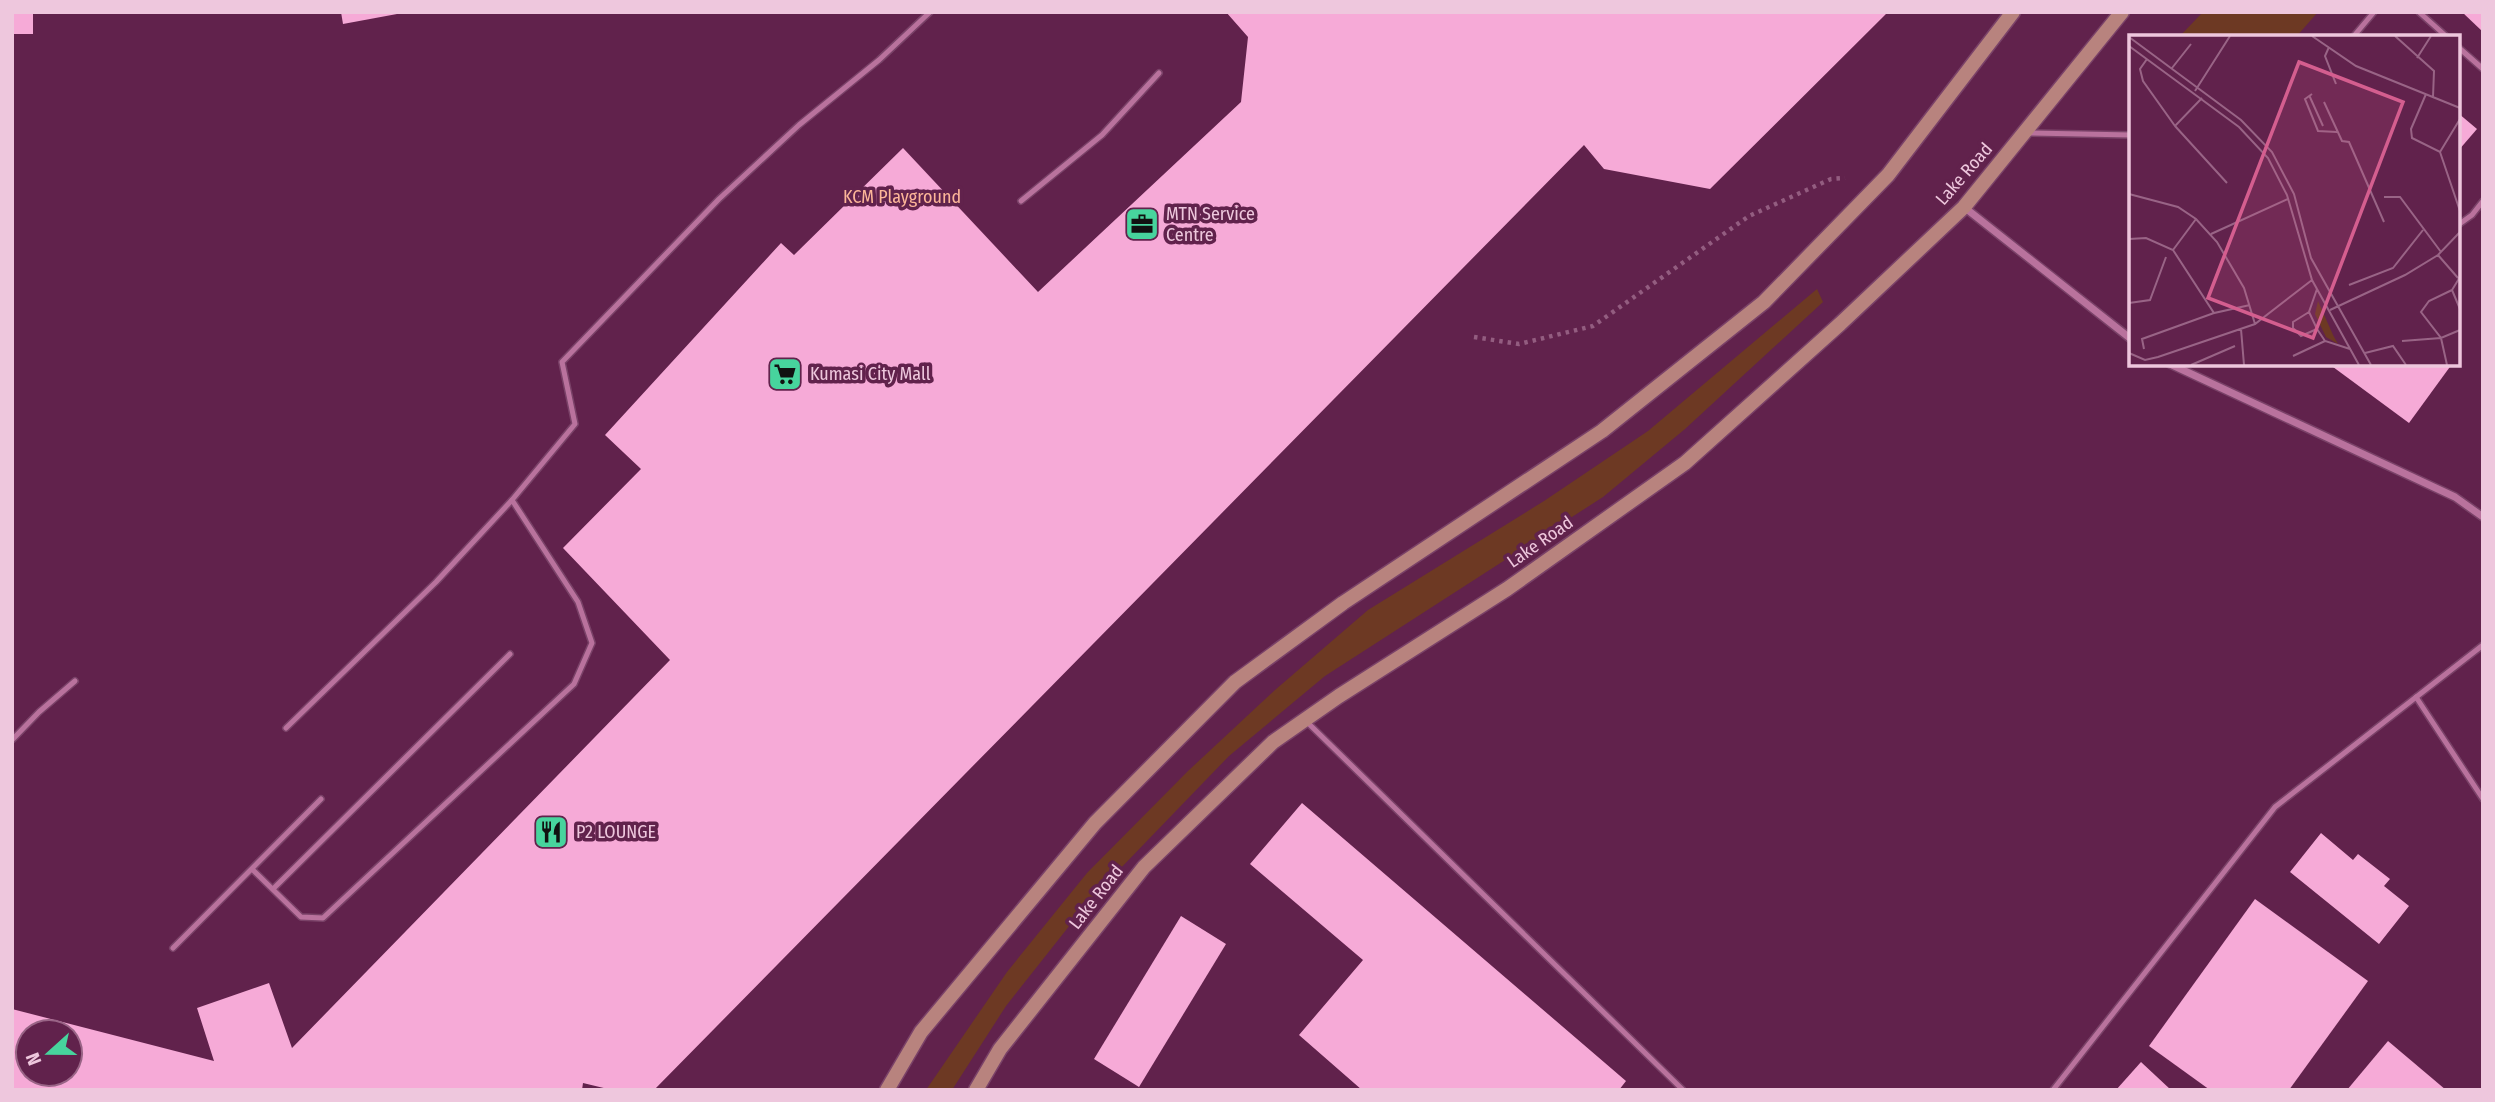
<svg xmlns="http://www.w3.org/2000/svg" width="2495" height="1102" font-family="'Fira Sans Condensed',sans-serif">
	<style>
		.green { fill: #6d3923 }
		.building { fill: #f6aad7; fill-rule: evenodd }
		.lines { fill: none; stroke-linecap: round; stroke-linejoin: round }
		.lane-casing { stroke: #7a4268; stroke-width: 8 }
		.street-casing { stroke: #7a4268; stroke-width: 10 }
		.secondary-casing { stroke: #7a4268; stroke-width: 17 }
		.path { stroke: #935d80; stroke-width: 4.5; stroke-dasharray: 3.5 5; stroke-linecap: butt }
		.lane { stroke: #b9729d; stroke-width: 5 }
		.street { stroke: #b9729d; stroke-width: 7 }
		.secondary { stroke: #b8837e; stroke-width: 14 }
		.labels { text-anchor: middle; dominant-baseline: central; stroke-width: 7; stroke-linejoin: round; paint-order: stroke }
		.street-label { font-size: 18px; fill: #eec7dd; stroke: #61224c }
		.park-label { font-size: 18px; fill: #fcb699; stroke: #61224c }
		.poi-label { font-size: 18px; fill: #eec7dd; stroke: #61224c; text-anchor: start }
		.inset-road { fill: none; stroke: #996486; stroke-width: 2 }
		.view { fill: #d45e8f; fill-opacity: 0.15; stroke: #d45e8f; stroke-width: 3.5 }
		.inset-edge { fill: none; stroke: #eec7dd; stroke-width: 3.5 }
	</style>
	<rect width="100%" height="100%" fill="#61224c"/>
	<g class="green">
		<path d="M2203 12H2318L2296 37H2179Z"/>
		<path d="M1817 289 1823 302 1685 429 1603 497 1325 676 1229 756 1089 901 1006 1006 952 1090H926L1007 972 1087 873 1188 771 1275 690 1368 610 1544 501 1648 431Z"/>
	</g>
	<g class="building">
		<rect x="12" y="12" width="21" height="22"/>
		<path d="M341 12H397V14L343 24Z"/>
		<path d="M1226 12H1888L1710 189 1604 169 1584 145 654 1090H612L583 1083 582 1090H12V1009L214 1061 197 1008 269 983 292 1048 670 660 563 548 641 469 605 435 781 243 794 255 903 148 1038 292 1241 102 1248 37ZM28 1032H70V1074H28Z"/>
		<path d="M2462 12H2483V32Z"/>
		<path d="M2458 113 2477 129 2458 151Z"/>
		<path d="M2329 364H2452L2409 423Z"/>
		<path d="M1302 803 1626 1081 1619 1090H1362L1299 1035 1363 960 1250 864Z"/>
		<path d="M2321 833 2353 860 2358 854 2390 879 2384 886 2409 906 2379 944 2290 872Z"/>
		<path d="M2255 899 2368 981 2289 1090H2210L2149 1046Z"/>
		<path d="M1181 916 1226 944 1139 1087 1094 1059Z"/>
		<path d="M2388 1041 2446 1090H2347Z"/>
		<path d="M2141 1062 2171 1090H2116Z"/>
	</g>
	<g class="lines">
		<g class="lane-casing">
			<g id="lane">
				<path d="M2419 12 2447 37"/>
				<path d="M2353 37 2374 12"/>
				<path d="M2458 47 2483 69"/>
				<path d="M2028 133 2131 135"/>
				<path d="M1021 201 1102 135 1159 73"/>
				<path d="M2458 225 2472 215 2483 201"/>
				<path d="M2416 697 2483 799"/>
				<path d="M1306 721 1683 1090"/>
				<path d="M286 728 436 582 512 500 575 424 562 362 719 199 799 125 879 60 930 12"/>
				<path d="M12 740 39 712 75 681"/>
				<path d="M253 870 301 917 323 918 574 684 592 643 578 602 512 500"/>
				<path d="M273 889 510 654"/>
				<path d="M173 948 321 799"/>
				<path d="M2053 1090 2275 807 2483 645"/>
			</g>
		</g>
		<g class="street-casing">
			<g id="street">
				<path d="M1964 207 2131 339"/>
				<path d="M2170 364 2455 497 2483 517"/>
			</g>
		</g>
		<g class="secondary-casing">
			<g id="secondary">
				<path d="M887 1090 921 1032 1095 823 1235 682 1343 603 1602 431 1764 302 1888 175 2013 12"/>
				<path d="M976 1090 1000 1049 1144 867 1273 742 1339 696 1507 589 1685 463 1840 324 1964 207 2122 12"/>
			</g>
		</g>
		<path class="path" d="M1474 337 1519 344 1593 326 1749 216 1831 179 1845 178"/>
		<use href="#lane" class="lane"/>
		<use href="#street" class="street"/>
		<use href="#secondary" class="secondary"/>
	</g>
	<defs>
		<g id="office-square" transform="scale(1.75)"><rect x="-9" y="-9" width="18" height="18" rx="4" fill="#47d49d" stroke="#61224c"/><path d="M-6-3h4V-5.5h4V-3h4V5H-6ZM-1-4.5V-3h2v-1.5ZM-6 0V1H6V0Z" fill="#111"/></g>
		<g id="supermarket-square" transform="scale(1.75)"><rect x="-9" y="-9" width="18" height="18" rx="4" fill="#47d49d" stroke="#61224c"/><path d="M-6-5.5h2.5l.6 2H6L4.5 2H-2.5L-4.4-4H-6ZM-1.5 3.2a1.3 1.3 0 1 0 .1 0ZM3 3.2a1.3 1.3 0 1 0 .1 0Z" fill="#111"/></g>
		<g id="restaurant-square" transform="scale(1.75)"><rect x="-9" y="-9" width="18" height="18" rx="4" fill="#47d49d" stroke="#61224c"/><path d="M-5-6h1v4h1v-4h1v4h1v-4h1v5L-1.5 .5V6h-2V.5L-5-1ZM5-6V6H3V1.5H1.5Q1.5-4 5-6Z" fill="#111"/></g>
	</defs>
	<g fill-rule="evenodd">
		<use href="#office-square" x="1142" y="224"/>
		<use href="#supermarket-square" x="785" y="374"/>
		<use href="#restaurant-square" x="551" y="832"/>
	</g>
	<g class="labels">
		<g class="street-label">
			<text transform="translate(1964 174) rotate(-49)">Lake Road</text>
			<text transform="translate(1540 542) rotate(-35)">Lake Road</text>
			<text transform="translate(1096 897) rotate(-52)">Lake Road</text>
		</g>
		<g class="park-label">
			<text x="902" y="197">KCM Playground</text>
		</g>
		<g class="poi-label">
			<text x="1166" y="214">MTN Service<tspan x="1166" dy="21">Centre</tspan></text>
			<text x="810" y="374">Kumasi City Mall</text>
			<text x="576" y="832">P2 LOUNGE</text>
		</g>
	</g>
	<g transform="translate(2129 35)">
		<rect width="331" height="331" fill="#61224c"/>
		<path d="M189 266 204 300 209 309 197 302 186 279Z" fill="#6d3923"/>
		<path class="inset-road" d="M183 1 227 31 331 73M266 1 305 36 304 62M0 2 112 85 143 117 165 159 182 223 242 330M0 11 110 92 139 123 158 160 183 245 230 330M200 12 196 21 207 49M288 23 302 1M18 24 11 34 14 46 46 91 73 63M43 33 62 9M66 56 101 1M183 59 176 64 189 96 208 97M297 59 282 94 283 103 311 117 331 84M180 60 194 91M195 67 213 106 220 107 255 187M46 91 98 148M311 117 331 176M0 159 49 172 67 184 88 207 115 253 126 289M255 162H271L312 217M82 199 159 164M0 204 17 203 44 215 85 278 121 270M44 215 67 184M309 220 329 243M331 242 323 255 331 274M220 250 264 233 294 195M188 254 180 277 188 294 196 306 221 314M0 268 21 265 37 222M201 275 276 240 309 220 331 197M180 277 164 287V293L172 301 188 294M112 294 115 330M273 306 312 303 331 295M15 314 13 304 85 278M0 318 16 325 29 322 126 289 183 245M236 318 264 311 277 330M164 321 196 306M62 330 106 311M318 330 312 303 292 277 300 266 323 255"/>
		<path class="view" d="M170 27 274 67 184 303 79 263Z"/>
		<rect width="331" height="331" class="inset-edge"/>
	</g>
	<rect width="2495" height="1102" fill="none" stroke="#eec7dd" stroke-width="28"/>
	<g transform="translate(49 1053) rotate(249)"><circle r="33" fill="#61224c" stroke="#996486" stroke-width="2"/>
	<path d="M0-5L12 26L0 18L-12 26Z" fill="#47d49d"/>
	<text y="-10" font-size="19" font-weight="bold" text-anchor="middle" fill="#eec7dd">N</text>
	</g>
</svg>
